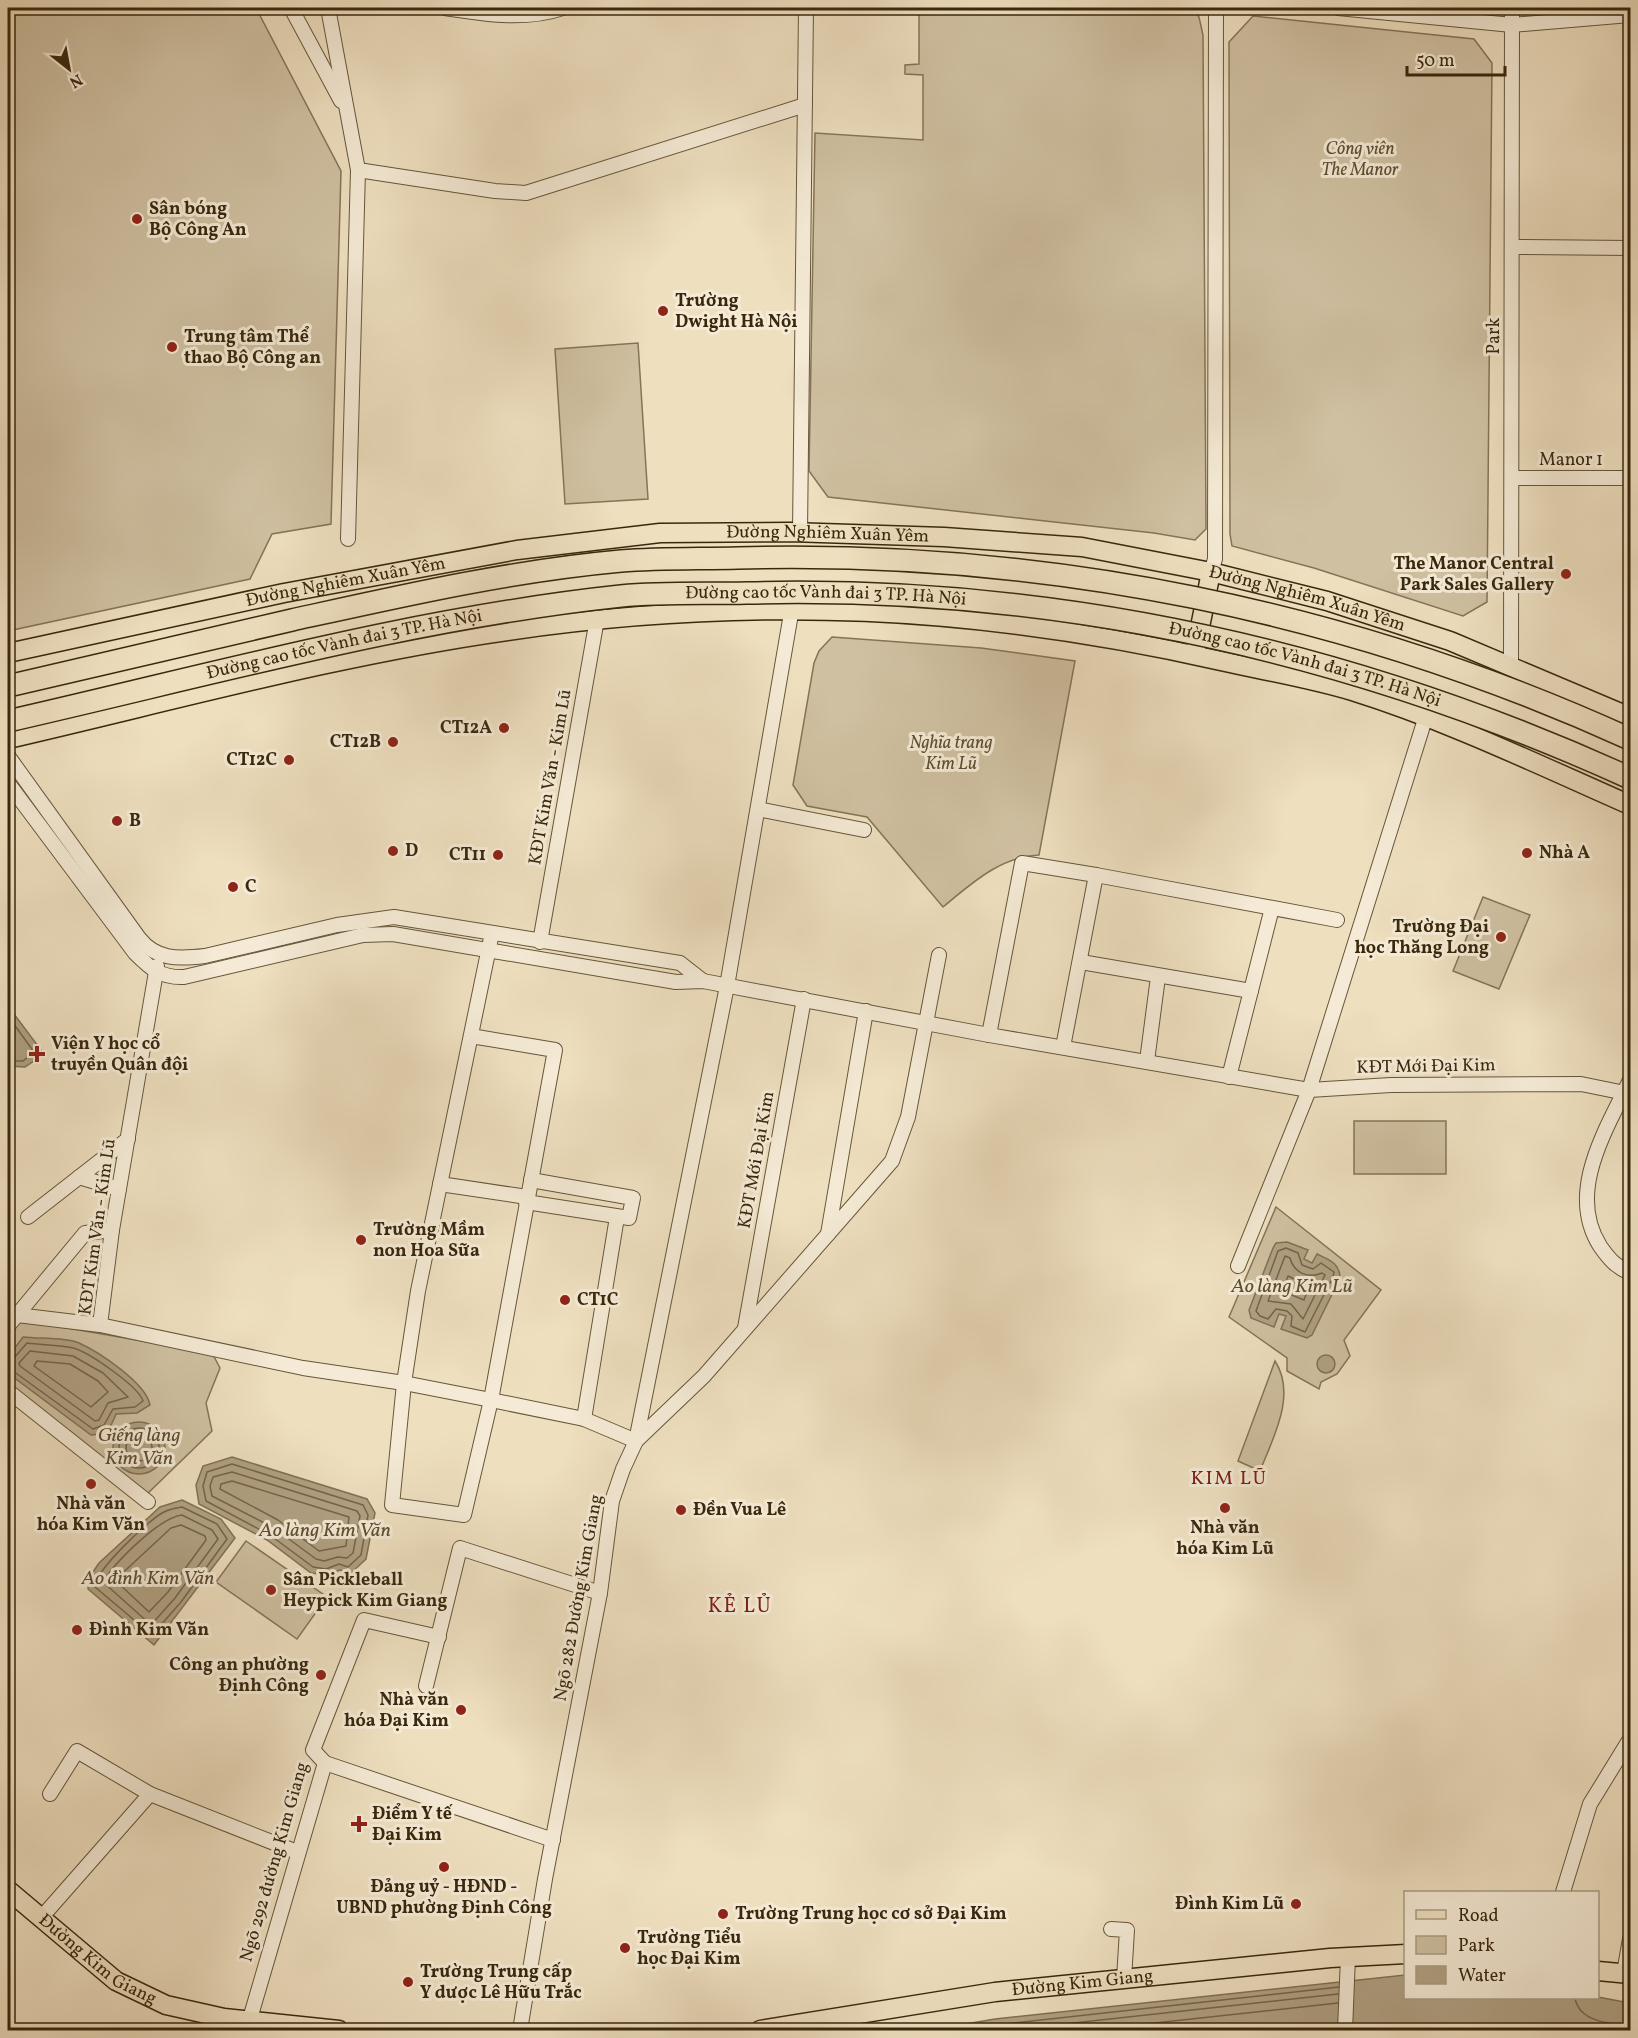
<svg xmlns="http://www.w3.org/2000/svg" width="1638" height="2038" font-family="Vollkorn,serif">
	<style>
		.green { fill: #cfc0a1; stroke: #847458; stroke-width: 1.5 }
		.water { fill: #b0a183; stroke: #807154; stroke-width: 1.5 }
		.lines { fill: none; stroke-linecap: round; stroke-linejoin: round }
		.shore { stroke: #746448; stroke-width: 1.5 }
		.minor-casing { stroke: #66563a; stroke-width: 16 }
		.major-casing { stroke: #39280e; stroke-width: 21 }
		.minor { stroke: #f4ead5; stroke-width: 14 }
		.major { stroke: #eedfbf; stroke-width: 18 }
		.highway-bridge-casing { stroke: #39280e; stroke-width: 24; stroke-linecap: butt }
		.highway-bridge { stroke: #eedfbf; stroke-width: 21 }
		.poi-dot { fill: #8f2418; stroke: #f4ead5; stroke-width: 2 }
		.labels { text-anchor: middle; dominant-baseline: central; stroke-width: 6; stroke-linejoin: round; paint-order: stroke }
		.park-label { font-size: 18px; font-style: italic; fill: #5e4e33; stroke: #f4ead5 }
		.poi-label { font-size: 18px; font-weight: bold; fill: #39280e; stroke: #f4ead5; text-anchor: start }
		.street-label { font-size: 18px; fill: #39280e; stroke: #f4ead5 }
		.water-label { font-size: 20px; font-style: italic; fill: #5d4c31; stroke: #f4ead5 }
		.neighbourhood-label { font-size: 20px; letter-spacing: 1.5px; fill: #7a1f14; stroke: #f4ead5 }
		.quarter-label { font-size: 21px; letter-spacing: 1.5px; fill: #7a1f14; stroke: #f4ead5 }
	</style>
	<rect width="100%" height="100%" fill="#eedfbf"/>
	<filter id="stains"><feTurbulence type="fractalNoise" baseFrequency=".00333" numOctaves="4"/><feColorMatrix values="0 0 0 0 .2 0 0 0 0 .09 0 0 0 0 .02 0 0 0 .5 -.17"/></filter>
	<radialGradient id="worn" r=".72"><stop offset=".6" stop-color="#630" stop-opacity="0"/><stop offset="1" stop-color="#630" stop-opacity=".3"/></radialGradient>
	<g class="green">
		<path d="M8 8H256L341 171 331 524 272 534 250 579 8 631Z"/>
		<path d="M919 8H1192L1199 17 1203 35 1206 529 1195 540 1154 533 828 497 809 471 815 133 923 140V75L905 74V65L919 64Z"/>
		<path d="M1253 16 1474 39 1492 63 1487 602 1463 616 1314 568 1232 546 1230 534 1229 42Z"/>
		<path d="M638 343 648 499 565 504 555 349Z"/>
		<path d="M832 637 981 648 1075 661 1039 855C1000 857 972 883 943 907L867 817 807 806 793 785 814 663 819 651Z"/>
		<path d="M1483 897 1530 915 1499 989 1453 971Z"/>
		<rect x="1354" y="1121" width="92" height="53"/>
		<path d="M1276 1207 1381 1290 1344 1340 1350 1356 1337 1374 1321 1382 1319 1389 1287 1371V1358L1229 1317Z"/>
		<path d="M21 1320 212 1353 220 1368 206 1403 212 1431 146 1495 8 1385V1338Z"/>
		<path d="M1275 1361C1297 1395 1273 1438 1260 1471L1238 1461Z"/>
		<path d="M246 1541 327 1597 297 1639 216 1582Z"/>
	</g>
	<g class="water">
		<path d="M8 1006 44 1054 25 1067 8 1066Z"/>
		<path d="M1287 1242 1308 1250 1304 1259 1312 1263 1317 1254C1329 1260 1340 1263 1340 1278L1312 1335 1307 1338 1281 1329 1286 1316 1279 1314 1274 1327 1251 1318 1249 1310 1273 1248 1276 1243Z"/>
		<path d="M23 1337C40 1339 64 1337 79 1343 99 1352 146 1383 150 1405L137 1413 116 1414C111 1428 106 1434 91 1435L8 1373V1357Z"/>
		<circle cx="1326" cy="1364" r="9"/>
		<circle cx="139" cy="1448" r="26"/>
		<path d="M232 1457 367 1499 375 1513 366 1559 350 1574 340 1570 327 1575 311 1573 267 1540 199 1504 196 1485 203 1466Z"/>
		<path d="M182 1500 221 1519 235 1538 154 1645 88 1589 89 1578 99 1563 160 1507Z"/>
		<path d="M1405 1975 1406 1998 1598 1997 1630 2003V2030H930L995 2019Z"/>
	</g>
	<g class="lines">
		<g class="shore">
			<path d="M8 1016 34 1052 23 1061H8"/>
			<path d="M1286 1248 1298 1253 1302 1265 1313 1269 1321 1263 1334 1272 1333 1277 1305 1332 1291 1326 1292 1316 1287 1311 1276 1309 1268 1319 1260 1316 1256 1311 1278 1251Z"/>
			<path d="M1285 1256 1290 1258C1294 1273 1308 1279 1322 1273L1325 1275 1303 1319 1291 1304 1268 1301Z"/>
			<path d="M1288 1276 1309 1286 1304 1300 1282 1291Z"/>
			<path d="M30 1351 73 1356 103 1373 128 1397 108 1403 99 1420 95 1421 20 1366 19 1363Z"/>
			<path d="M8 1359 14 1358 27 1343C42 1345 59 1345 73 1348 89 1352 139 1387 143 1401L135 1407 113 1409 104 1425 93 1429 13 1371 8 1370"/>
			<path d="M37 1361 70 1364 98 1381 108 1392 91 1407 34 1366Z"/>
			<circle cx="139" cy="1448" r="20"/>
			<circle cx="139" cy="1448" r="13"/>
			<path d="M232 1464 363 1505 368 1515 361 1555 348 1567 339 1564 326 1569 313 1567 270 1535 206 1501 203 1486 207 1472Z"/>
			<path d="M232 1472 357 1511 360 1516 353 1553 347 1558 338 1557 324 1561 316 1559 274 1528 212 1496 210 1486 213 1477Z"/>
			<path d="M232 1481 349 1517 346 1546 319 1551 278 1520 220 1489 221 1484Z"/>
			<path d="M182 1507 217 1524 227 1539 181 1602 152 1635 95 1587C93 1573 149 1519 164 1512 169 1509 176 1508 182 1507Z"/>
			<path d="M182 1515 212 1530 218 1539 175 1598 151 1625 103 1582C115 1562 159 1518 182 1515Z"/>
			<path d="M181 1525 205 1536 206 1540 168 1592 149 1612 115 1580 171 1528Z"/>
			<path d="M1575 1998C1579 2022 1610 2024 1630 2025"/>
			<path d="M964 2030 996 2025 1339 1987"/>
			<path d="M1010 2030 1338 1994"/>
			<path d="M1090 2030 1338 2003"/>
		</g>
		<g class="minor-casing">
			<g id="minor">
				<path d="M291 8 341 101"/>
				<path d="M328 8 358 170 348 539"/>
				<path d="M445 8C485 14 524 21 563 8"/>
				<path d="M1338 8 1512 25 1630 15"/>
				<path d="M358 170 495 191 526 193 805 105"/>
				<path d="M1513 247 1630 248"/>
				<path d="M1512 478H1630"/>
				<path d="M800 532 806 8"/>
				<path d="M1211 572 1215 559 1216 8"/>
				<path d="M1511 665 1512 8"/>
				<path d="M8 756 139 938C156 960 178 959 205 956L337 925 394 917 680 963 703 981"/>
				<path d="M8 783 135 953C151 969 161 978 184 977L363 935 393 934 676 982 703 981 989 1035 1309 1090 1391 1085 1581 1084 1630 1094"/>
				<path d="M758 809 864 830"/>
				<path d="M540 942 597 619"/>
				<path d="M1081 962 1251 991"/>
				<path d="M989 1035 1022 863 1096 875"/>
				<path d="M471 1036 555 1050 491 1400 464 1515 392 1505 404 1383 418 1291 492 933"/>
				<path d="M1063 1047 1096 875 1337 920"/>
				<path d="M1147 1061 1158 977"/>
				<path d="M1229 1077 1272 908"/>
				<path d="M1630 1080C1606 1130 1566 1192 1600 1246 1609 1259 1616 1267 1630 1273"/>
				<path d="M79 1177 119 1189"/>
				<path d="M440 1184 527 1197"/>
				<path d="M526 1202 629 1218 633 1198 531 1180"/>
				<path d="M28 1217 128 1139"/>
				<path d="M828 1234 866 1011"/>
				<path d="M1238 1266 1309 1090 1426 716"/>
				<path d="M17 1315 100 1325 303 1368 404 1383 491 1400 584 1419 636 1441"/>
				<path d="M100 1325 112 1230 157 966"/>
				<path d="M8 1326 85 1233 112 1230"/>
				<path d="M745 1328 804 999"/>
				<path d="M8 1391 148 1502"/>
				<path d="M584 1419 617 1217"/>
				<path d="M636 1441 727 986 792 608"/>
				<path d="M426 1686 460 1548 600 1593"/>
				<path d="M325 1763 553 1840"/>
				<path d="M50 1794 77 1751 150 1794 297 1852"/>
				<path d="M1563 1892 1590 1804 1630 1739"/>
				<path d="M41 1918 150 1794"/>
				<path d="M1111 1929 1127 1930 1124 1979"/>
				<path d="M1624 1973 1630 1939"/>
				<path d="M249 2022 325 1763 313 1750 364 1620 439 1637"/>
				<path d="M520 2030 545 1879 600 1593 612 1501 623 1469 636 1441 704 1376 892 1161 908 1117 939 955"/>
				<path d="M1345 2030 1348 1957"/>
			</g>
		</g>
		<g class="major-casing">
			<g id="major">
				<path d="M1196 647 1211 572"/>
				<path id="s1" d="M8 653 284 593 517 550 660 533 790 532 944 537 1082 547 1211 572 1327 601 1450 641 1630 717"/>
				<path d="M8 739C173 701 338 655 507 631 754 595 978 606 1221 661 1265 671 1309 678 1352 691 1448 721 1539 765 1630 805"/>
				<path id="s2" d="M8 1890 116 1981 166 2005 224 2018 339 2030"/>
				<path d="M1598 1971 1630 1974"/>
				<path id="s3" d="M760 2030 995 1992 1330 1958 1406 1954"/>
			</g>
		</g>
		<use href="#minor" class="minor"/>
		<use href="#major" class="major"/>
		<g class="highway-bridge-casing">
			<g id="highway-bridge">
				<path d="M8 686C102 664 197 642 292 620 401 596 510 571 621 561 660 558 699 559 738 558 1047 550 1349 611 1630 739"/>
				<path id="s4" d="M8 721C210 675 414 618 621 596 663 592 705 594 747 593 1056 585 1349 650 1630 778"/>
			</g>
		</g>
		<use href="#highway-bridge" class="highway-bridge"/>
	</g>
	<g class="poi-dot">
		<circle cx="137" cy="219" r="6"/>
		<circle cx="663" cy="311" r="6"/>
		<circle cx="172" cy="347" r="6"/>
		<circle cx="1566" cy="574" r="6"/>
		<circle cx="504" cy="728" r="6"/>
		<circle cx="393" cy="742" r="6"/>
		<circle cx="289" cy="760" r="6"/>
		<circle cx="117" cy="821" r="6"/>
		<circle cx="393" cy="851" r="6"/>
		<circle cx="1527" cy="853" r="6"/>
		<circle cx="498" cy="855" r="6"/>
		<circle cx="233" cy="887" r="6"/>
		<circle cx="1501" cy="937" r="6"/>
		<path d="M34 1045h6v6h6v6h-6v6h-6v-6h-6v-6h6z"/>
		<circle cx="361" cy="1240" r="6"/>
		<circle cx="565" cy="1300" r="6"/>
		<circle cx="91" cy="1484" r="6"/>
		<circle cx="1225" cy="1508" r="6"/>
		<circle cx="681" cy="1510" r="6"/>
		<circle cx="271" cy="1590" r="6"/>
		<circle cx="77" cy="1630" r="6"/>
		<circle cx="321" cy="1675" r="6"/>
		<circle cx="461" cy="1710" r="6"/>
		<path d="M356 1815h6v6h6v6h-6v6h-6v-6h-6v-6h6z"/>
		<circle cx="444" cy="1867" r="6"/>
		<circle cx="1296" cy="1904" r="6"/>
		<circle cx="723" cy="1914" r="6"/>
		<circle cx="625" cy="1948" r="6"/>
		<circle cx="408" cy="1982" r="6"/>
	</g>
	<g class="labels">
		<g class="park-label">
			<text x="1360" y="149">Công viên<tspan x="1360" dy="21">The Manor</tspan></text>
			<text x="951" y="743">Nghĩa trang<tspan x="951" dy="21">Kim Lũ</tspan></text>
		</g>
		<g class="poi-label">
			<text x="149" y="209">Sân bóng<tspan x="149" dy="21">Bộ Công An</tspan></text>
			<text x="675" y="301">Trường<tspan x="675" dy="21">Dwight Hà Nội</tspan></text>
			<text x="184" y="337">Trung tâm Thể<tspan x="184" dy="21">thao Bộ Công an</tspan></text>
			<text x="1554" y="564" text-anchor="end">The Manor Central<tspan x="1554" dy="21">Park Sales Gallery</tspan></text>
			<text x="492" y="728" text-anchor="end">CT12A</text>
			<text x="381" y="742" text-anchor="end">CT12B</text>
			<text x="277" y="760" text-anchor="end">CT12C</text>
			<text x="129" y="821">B</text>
			<text x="405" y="851">D</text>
			<text x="1539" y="853">Nhà A</text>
			<text x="486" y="855" text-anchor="end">CT11</text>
			<text x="245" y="887">C</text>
			<text x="1489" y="927" text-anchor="end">Trường Đại<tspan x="1489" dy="21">học Thăng Long</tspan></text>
			<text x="51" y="1044">Viện Y học cổ<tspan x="51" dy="21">truyền Quân đội</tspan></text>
			<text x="373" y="1230">Trường Mầm<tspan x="373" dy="21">non Hoa Sữa</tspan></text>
			<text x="577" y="1300">CT1C</text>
			<text x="91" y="1504" text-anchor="middle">Nhà văn<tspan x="91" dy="21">hóa Kim Văn</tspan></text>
			<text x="693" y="1510">Đền Vua Lê</text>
			<text x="1225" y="1528" text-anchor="middle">Nhà văn<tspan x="1225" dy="21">hóa Kim Lũ</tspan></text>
			<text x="283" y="1580">Sân Pickleball<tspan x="283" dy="21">Heypick Kim Giang</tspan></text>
			<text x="89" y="1630">Đình Kim Văn</text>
			<text x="309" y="1665" text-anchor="end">Công an phường<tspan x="309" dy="21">Định Công</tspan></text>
			<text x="449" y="1700" text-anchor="end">Nhà văn<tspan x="449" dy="21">hóa Đại Kim</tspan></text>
			<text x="372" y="1814">Điểm Y tế<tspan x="372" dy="21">Đại Kim</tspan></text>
			<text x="444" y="1887" text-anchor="middle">Đảng uỷ - HĐND -<tspan x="444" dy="21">UBND phường Định Công</tspan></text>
			<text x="1284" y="1904" text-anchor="end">Đình Kim Lũ</text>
			<text x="735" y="1914">Trường Trung học cơ sở Đại Kim</text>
			<text x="637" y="1938">Trường Tiểu<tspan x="637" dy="21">học Đại Kim</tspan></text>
			<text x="420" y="1972">Trường Trung cấp<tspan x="420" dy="21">Y dược Lê Hữu Trắc</tspan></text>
		</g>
		<g class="street-label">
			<text transform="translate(1494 336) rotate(-90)">Park</text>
			<text x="1571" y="460">Manor 1</text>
			<text stroke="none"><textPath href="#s1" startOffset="831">Đường Nghiêm Xuân Yêm</textPath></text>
			<text stroke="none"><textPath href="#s1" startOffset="345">Đường Nghiêm Xuân Yêm</textPath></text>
			<text stroke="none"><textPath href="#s4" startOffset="831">Đường cao tốc Vành đai 3 TP. Hà Nội</textPath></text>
			<text stroke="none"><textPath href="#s1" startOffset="1317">Đường Nghiêm Xuân Yêm</textPath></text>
			<text stroke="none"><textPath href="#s4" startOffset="345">Đường cao tốc Vành đai 3 TP. Hà Nội</textPath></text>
			<text stroke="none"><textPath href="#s4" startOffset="1317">Đường cao tốc Vành đai 3 TP. Hà Nội</textPath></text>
			<text transform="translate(551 777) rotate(-80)">KĐT Kim Văn - Kim Lũ</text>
			<text transform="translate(1426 1067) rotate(-1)">KĐT Mới Đại Kim</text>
			<text transform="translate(757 1160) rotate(-80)">KĐT Mới Đại Kim</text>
			<text transform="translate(98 1227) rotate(-82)">KĐT Kim Văn - Kim Lũ</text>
			<text transform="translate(579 1598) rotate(-80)">Ngõ 282 Đường Kim Giang</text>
			<text transform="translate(275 1862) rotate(-74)">Ngõ 292 đường Kim Giang</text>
			<text stroke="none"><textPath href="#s2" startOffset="114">Đường Kim Giang</textPath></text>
			<text stroke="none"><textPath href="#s3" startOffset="326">Đường Kim Giang</textPath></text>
		</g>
		<g class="water-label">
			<text x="1292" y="1287">Ao làng Kim Lũ</text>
			<text x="139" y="1436">Giếng làng<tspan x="139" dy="23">Kim Văn</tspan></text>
			<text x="325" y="1531">Ao làng Kim Văn</text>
			<text x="148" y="1579">Ao đình Kim Văn</text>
		</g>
		<g class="neighbourhood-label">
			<text x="1229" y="1479">KIM LŨ</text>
		</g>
		<g class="quarter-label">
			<text x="740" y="1606">KẺ LỦ</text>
		</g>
	</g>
	<rect width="1638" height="2038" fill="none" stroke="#eedfbf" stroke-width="30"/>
	<rect x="9" y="9" width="1620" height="2020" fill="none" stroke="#39280e" stroke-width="3"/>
	<rect x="15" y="15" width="1608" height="2008" fill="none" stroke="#39280e" stroke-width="1.5"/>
	<rect x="1404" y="1891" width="195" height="108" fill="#f4ead5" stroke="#a99c85" stroke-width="1.5"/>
	<rect x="1416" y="1910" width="30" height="9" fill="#eedfbf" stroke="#a99c85" stroke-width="1.5"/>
	<text x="1458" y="1921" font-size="18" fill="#39280e">Road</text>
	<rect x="1416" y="1936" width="30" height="18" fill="#cfc0a1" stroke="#a99c85" stroke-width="1.5"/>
	<text x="1458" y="1951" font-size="18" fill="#39280e">Park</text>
	<rect x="1416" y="1966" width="30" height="18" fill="#b0a183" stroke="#a99c85" stroke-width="1.5"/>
	<text x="1458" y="1981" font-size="18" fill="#39280e">Water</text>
	<g transform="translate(69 69) rotate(149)" stroke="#f4ead5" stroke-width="4.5" paint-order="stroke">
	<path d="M0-4.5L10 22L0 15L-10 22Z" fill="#39280e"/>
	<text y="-9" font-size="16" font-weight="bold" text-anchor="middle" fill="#39280e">N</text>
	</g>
	<path d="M1407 66v9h98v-9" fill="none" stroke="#39280e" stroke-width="3"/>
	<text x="1416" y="66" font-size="18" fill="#39280e" stroke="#f4ead5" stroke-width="4.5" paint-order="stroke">50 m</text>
	<rect width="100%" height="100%" filter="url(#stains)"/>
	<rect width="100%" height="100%" fill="url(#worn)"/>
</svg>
